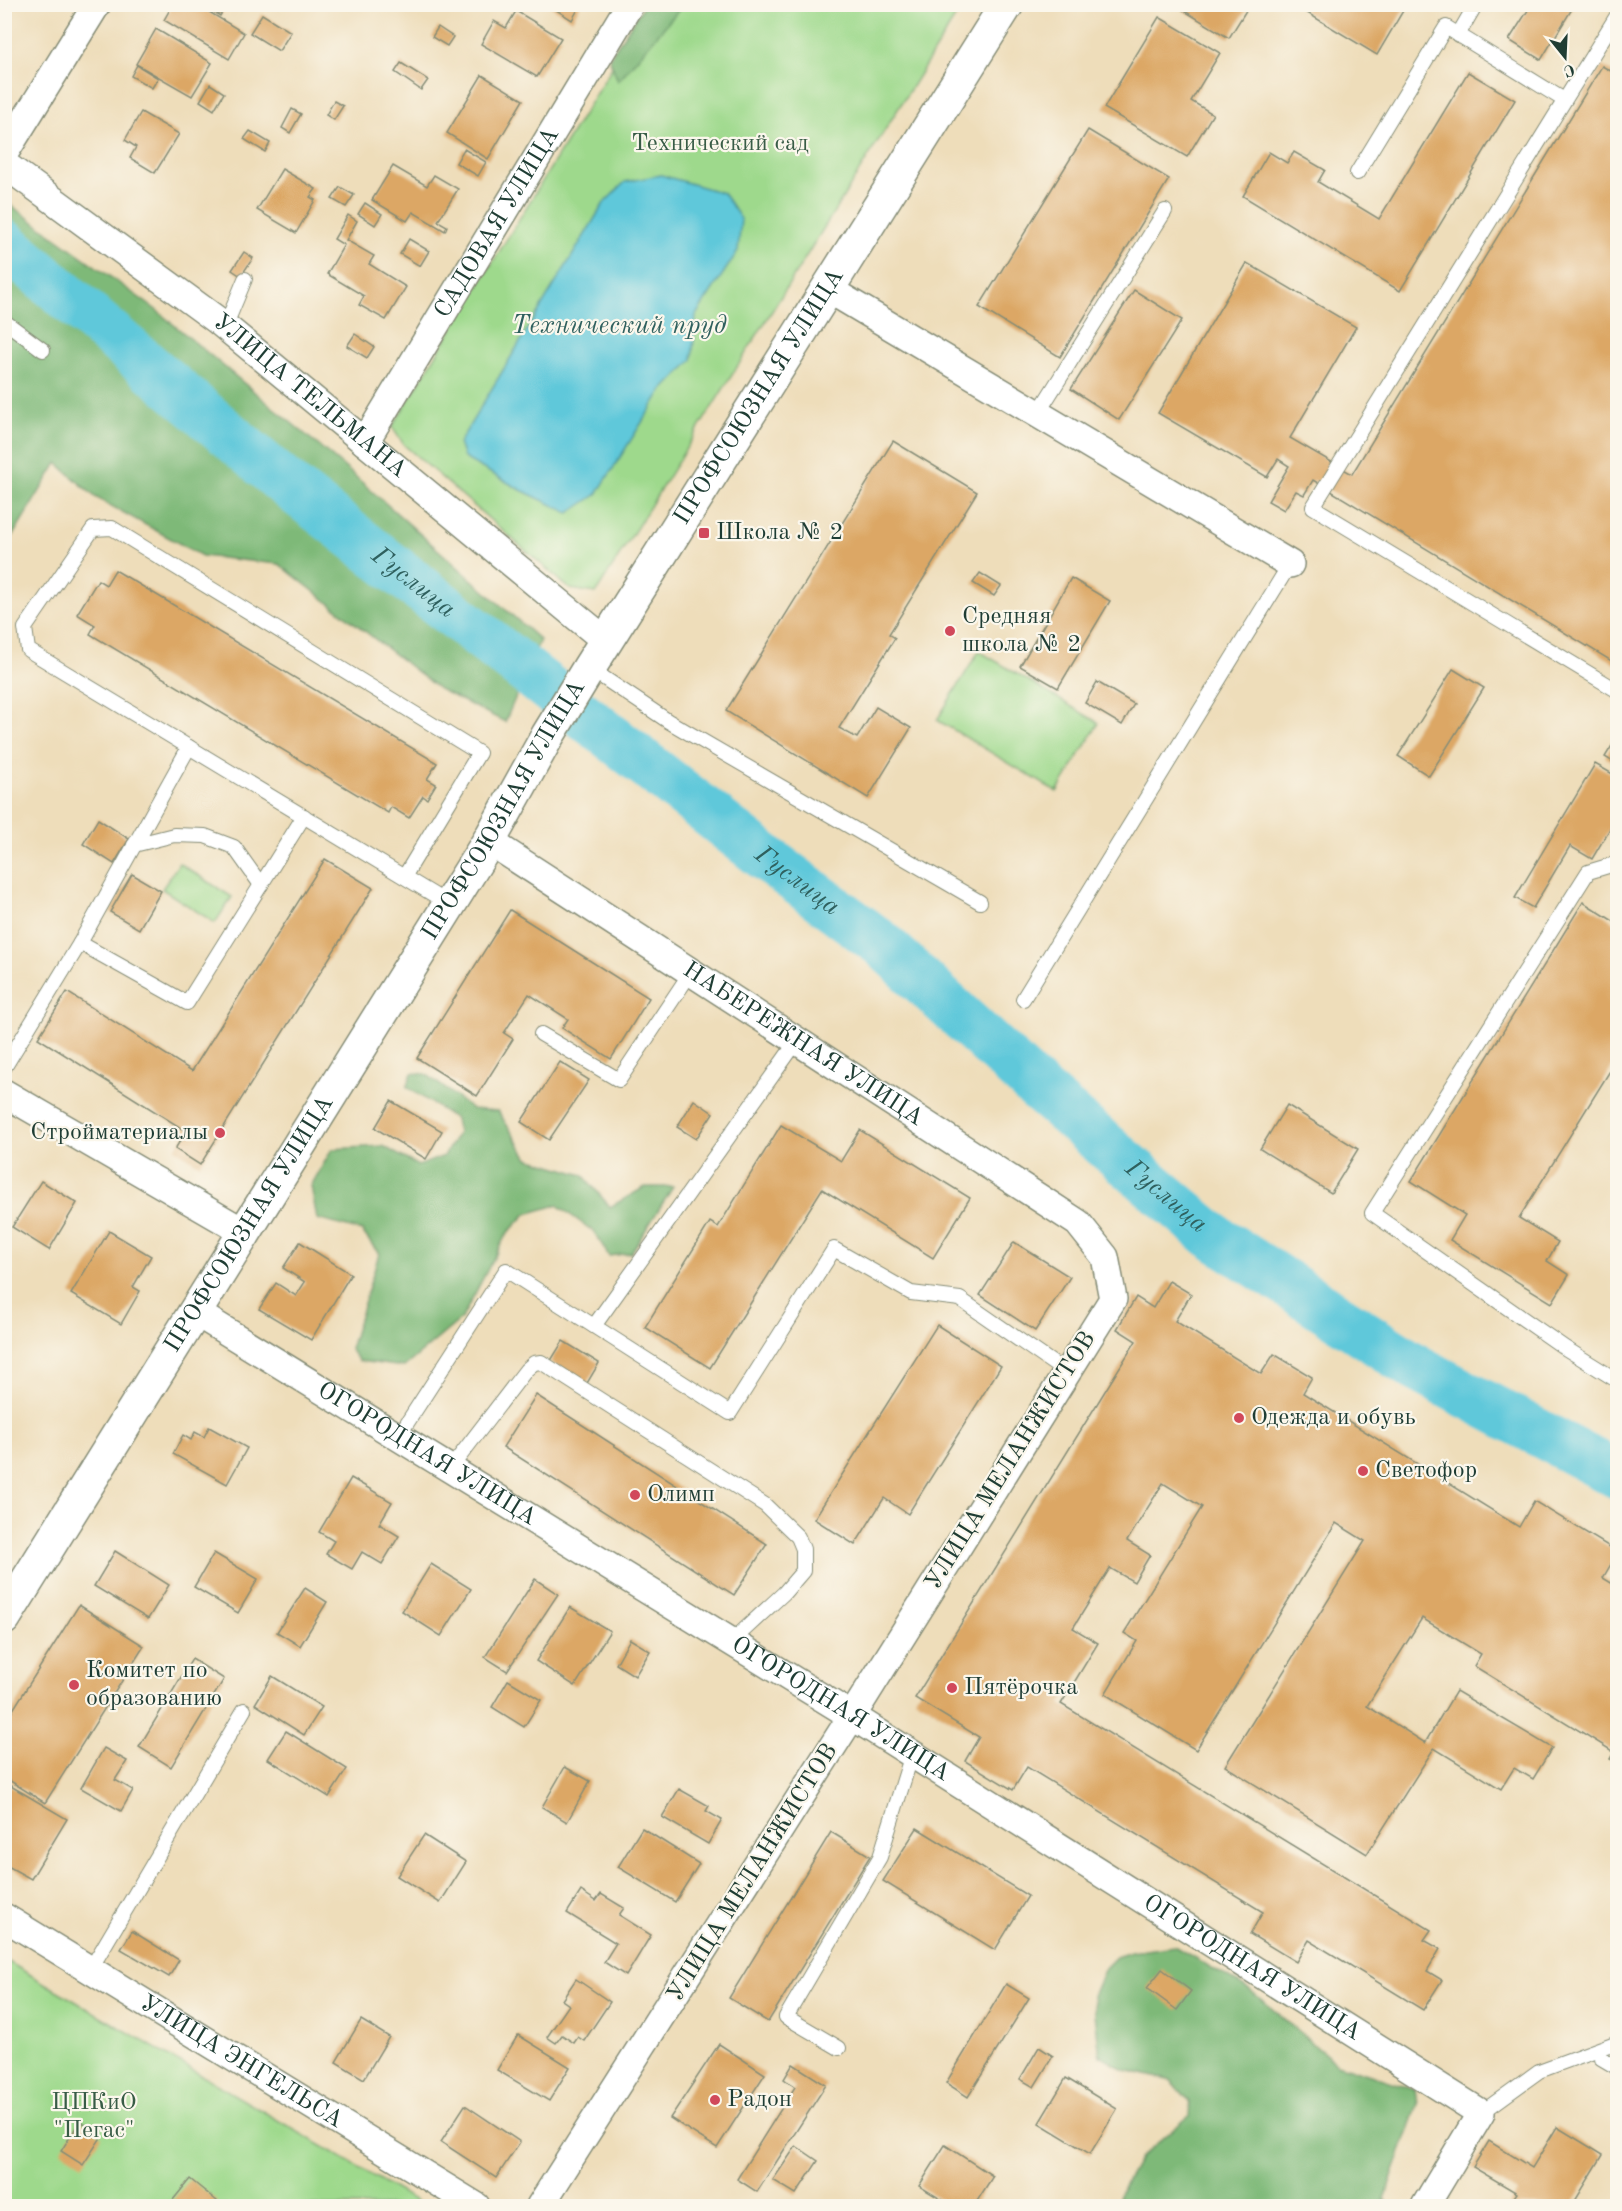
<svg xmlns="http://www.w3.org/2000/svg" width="1622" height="2211" font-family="'Old Standard TT',serif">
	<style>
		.green { fill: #9ed98c; stroke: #5e8b60; stroke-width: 1.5 }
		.forest { fill: #7eb978; stroke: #4e7b56; stroke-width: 1.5 }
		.water { fill: #5fc8da; stroke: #3f8287; stroke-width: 1.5 }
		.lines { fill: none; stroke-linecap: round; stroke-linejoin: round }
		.river { stroke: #5fc8da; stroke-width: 48 }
		.building { fill: #dca765 }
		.service-casing { stroke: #868d77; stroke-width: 16 }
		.minor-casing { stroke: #868d77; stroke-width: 30 }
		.secondary-casing { stroke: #868d77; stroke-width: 36 }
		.service { stroke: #fff; stroke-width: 14 }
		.minor { stroke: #fff; stroke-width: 27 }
		.secondary { stroke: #fff; stroke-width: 33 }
		.poi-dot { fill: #d1495b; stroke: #fbf7ec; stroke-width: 2 }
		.labels { text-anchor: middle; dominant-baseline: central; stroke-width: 4.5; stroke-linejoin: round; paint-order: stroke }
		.park-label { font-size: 24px; fill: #385c46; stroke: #fbf7ec }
		.street-label { font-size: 24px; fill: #1f3d34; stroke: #fbf7ec }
		.poi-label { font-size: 24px; fill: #1f3d34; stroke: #fbf7ec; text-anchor: start }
		.water-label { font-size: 26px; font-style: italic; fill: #2f605e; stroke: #fbf7ec }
	</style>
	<rect width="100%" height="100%" fill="#fbf7ec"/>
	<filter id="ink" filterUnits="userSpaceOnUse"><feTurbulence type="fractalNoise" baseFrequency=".0167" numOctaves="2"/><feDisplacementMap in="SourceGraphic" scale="12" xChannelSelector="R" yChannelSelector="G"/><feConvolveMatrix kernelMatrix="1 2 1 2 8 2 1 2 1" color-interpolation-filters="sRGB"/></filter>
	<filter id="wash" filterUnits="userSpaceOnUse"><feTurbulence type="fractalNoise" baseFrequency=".008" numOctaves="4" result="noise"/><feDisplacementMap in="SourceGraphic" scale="24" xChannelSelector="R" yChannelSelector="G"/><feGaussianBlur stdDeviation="1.35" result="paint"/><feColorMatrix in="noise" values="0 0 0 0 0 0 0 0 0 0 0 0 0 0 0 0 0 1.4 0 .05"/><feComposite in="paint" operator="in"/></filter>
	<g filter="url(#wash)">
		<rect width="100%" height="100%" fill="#eeddba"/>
		<g class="green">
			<path d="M650 5H963L596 593 570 589 404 445 392 427Z"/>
			<path d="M979 651 1099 723 1057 792 937 720Z"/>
			<path d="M179 863 232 897 215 923 162 889Z"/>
			<path d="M5 1960 424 2206H5Z"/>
		</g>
		<g class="forest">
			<path d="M644 5H683L618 81 609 58Z"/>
			<path d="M9 204 155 309 348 470 540 640 505 722 439 689 279 564 202 556 95 497 57 463 10 540 5 535V401L9 362 4 358V208Z"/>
			<path d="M412 1073 426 1074 472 1109 498 1111 528 1158 583 1175 610 1207 645 1187H673L631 1253 609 1256 594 1232 557 1205 526 1214 506 1235 462 1318 404 1367 359 1361 350 1349 379 1254 362 1231 317 1219 311 1186 332 1149 383 1146 418 1166 444 1156 458 1133 455 1119 407 1087Z"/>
			<path d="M1174 1946 1250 1990 1337 2064 1416 2090 1418 2105 1384 2199 1389 2206H1241L1233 2203 1227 2206H1125L1118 2197 1140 2158 1189 2116 1190 2102 1172 2081 1125 2070 1100 2056 1093 1996 1105 1968 1116 1957 1131 1952Z"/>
		</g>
		<path class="water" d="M661 175 723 193 741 219 738 251 696 315 692 360 661 392 597 494 569 513 521 490 464 458 459 443 604 203 625 182Z"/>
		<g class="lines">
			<path class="river" id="s1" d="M4 243 284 482 766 858 882 944 1034 1085 1210 1234 1415 1367 1618 1475"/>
		</g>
		<g id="blocks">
			<g class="building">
				<path d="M173 4H196L244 33 229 59 164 20Z"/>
				<path d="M201 4H227L220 16Z"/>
				<path d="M547 4H581L572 20Z"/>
				<path d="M1173 4H1250L1229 38Z"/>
				<path d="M1308 4H1407L1377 55 1304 11Z"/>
				<path d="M1532 4H1575L1541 60 1509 40Z"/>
				<path d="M516 11 561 38 537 77 481 44 494 21 506 28Z"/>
				<path d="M262 14 291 32 279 51 250 33Z"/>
				<path d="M1159 17 1220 53 1191 101 1213 114 1187 157 1104 108Z"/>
				<path d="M438 27 453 37 447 46 432 37Z"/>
				<path d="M156 29 212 63 192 96 136 64Z"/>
				<path d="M401 63 428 80 421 90 395 72Z"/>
				<path d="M137 65 158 78 152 88 131 76Z"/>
				<path d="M1602 66 1618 75V665L1313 480 1304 495 1296 491 1284 510 1268 501 1289 466 1278 459 1267 477 1158 413 1247 263 1356 327 1290 438 1352 474Z"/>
				<path d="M1468 72 1515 100 1400 291 1243 196 1269 152 1287 163 1294 152 1325 170 1318 182 1379 219Z"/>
				<path d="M482 75 523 100 488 159 447 133Z"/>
				<path d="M210 84 224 93 214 110 200 101Z"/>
				<path d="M334 101 343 106 334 120 326 115Z"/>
				<path d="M292 109 301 114 290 133 282 128Z"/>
				<path d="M141 112 179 134 155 173 130 158 136 147 125 140Z"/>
				<path d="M1088 130 1169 179 1060 357 979 307Z"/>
				<path d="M250 131 270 143 265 152 244 139Z"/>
				<path d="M464 149 486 162 478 176 456 163Z"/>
				<path d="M393 166 427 186 434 175 458 189 438 221 447 226 445 231 413 212 407 221 372 200Z"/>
				<path d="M282 169 316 189 310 197 315 200 296 233 257 210Z"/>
				<path d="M340 187 354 195 346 207 332 199Z"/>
				<path d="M365 203 382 214 375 225 358 214Z"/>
				<path d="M348 215 357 221 346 240 374 256 369 264 406 287 386 320 359 305 364 296 327 274 344 245 334 239Z"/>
				<path d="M409 239 429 251 420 266 400 254Z"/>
				<path d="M244 252 253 258 241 276 232 270Z"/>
				<path d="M1134 290 1182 320 1119 420 1071 389Z"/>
				<path d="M355 334 374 347 367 358 347 346Z"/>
				<path d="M893 441 977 492 889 634 895 638 839 728 857 738 876 707 911 728 868 798 726 711Z"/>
				<path d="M115 570 437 763 427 779 436 784 427 799 423 796 409 818 391 807 388 813 90 634 95 625 77 614 98 580 106 585Z"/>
				<path d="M980 573 1001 586 994 596 973 583Z"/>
				<path d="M1071 578 1110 601 1058 688 1020 666Z"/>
				<path d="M1453 669 1484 688 1429 776 1398 756Z"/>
				<path d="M1097 682 1134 704 1122 725 1085 703Z"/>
				<path d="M1618 736V765L1605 757Z"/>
				<path d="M1595 764 1618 777V815L1592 859 1570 846 1533 908 1515 898Z"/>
				<path d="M98 819 129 839 114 864 83 844Z"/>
				<path d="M325 859 373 888 200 1165 175 1149 186 1131 38 1038 67 992 192 1071Z"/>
				<path d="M132 874 161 891 139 929 110 912Z"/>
				<path d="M1583 902 1618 924V1058L1519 1218 1558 1242 1547 1261 1569 1275 1552 1303 1450 1240 1465 1215 1411 1181Z"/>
				<path d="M510 910 649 998 611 1059 562 1028 568 1019 529 994 504 1033 513 1039 477 1096 417 1058Z"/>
				<path d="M560 1062 589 1080 549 1140 521 1122Z"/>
				<path d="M694 1100 713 1113 696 1139 677 1127Z"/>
				<path d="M391 1101 442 1131 426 1159 375 1128Z"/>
				<path d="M1287 1105 1358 1149 1331 1193 1260 1149Z"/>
				<path d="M781 1125 841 1161 860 1130 970 1198 933 1258 822 1189 710 1368 645 1327 710 1222 718 1227Z"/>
				<path d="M41 1181 77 1203 49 1250 12 1227Z"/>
				<path d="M109 1231 151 1256 133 1287 140 1291 121 1324 71 1294Z"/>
				<path d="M300 1242 351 1274 311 1340 259 1309 276 1283 296 1296 305 1282 283 1268Z"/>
				<path d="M1014 1242 1070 1277 1035 1331 980 1295Z"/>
				<path d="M1169 1281 1191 1294 1175 1321 1261 1374 1274 1354 1312 1377 1303 1393 1519 1527 1534 1501 1618 1552 1603 1578 1618 1587V1763L1610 1759 1614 1752 1474 1666 1481 1654 1422 1618 1367 1706 1425 1743 1456 1691 1552 1748 1533 1779 1514 1768 1501 1789 1434 1748 1367 1854 1225 1766 1365 1541 1336 1523 1196 1750 1105 1694 1137 1641 1124 1633 1202 1507 1163 1483 1127 1541 1150 1555 1134 1582 1110 1568 1073 1628 1098 1643 1061 1704 1431 1930 1424 1940 1440 1949 1427 1971 1442 1980 1423 2010 1309 1940 1296 1962 1250 1934 1263 1912 1027 1767 1013 1790 965 1761 979 1737 915 1698 1136 1341 1117 1329 1136 1297 1153 1308Z"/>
				<path d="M937 1325 1001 1366 908 1514 884 1498 855 1545 814 1519Z"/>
				<path d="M563 1341 599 1363 586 1385 550 1362Z"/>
				<path d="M536 1395 767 1544 734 1595 503 1447Z"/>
				<path d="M209 1427 247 1448 227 1484 173 1454 183 1435 191 1440 195 1432 204 1437Z"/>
				<path d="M351 1478 392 1502 379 1524 399 1536 382 1564 362 1552 352 1569 326 1554 334 1541 319 1532Z"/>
				<path d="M115 1551 169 1585 148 1619 94 1586Z"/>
				<path d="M214 1553 258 1579 238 1613 194 1587Z"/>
				<path d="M431 1564 471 1589 441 1636 402 1611Z"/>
				<path d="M535 1579 558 1594 507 1671 485 1657Z"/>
				<path d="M305 1588 327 1602 300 1646 277 1632Z"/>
				<path d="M79 1605 144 1646 45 1803 4 1777V1724Z"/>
				<path d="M570 1607 610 1631 575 1686 536 1661Z"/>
				<path d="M630 1639 650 1651 635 1676 616 1664Z"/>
				<path d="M192 1659 224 1679 171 1767 139 1747Z"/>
				<path d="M272 1676 322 1707 304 1735 255 1704Z"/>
				<path d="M508 1680 541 1700 524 1727 492 1707Z"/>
				<path d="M286 1731 347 1769 329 1797 268 1759Z"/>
				<path d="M104 1748 127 1761 115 1780 133 1790 121 1811 81 1788Z"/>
				<path d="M565 1767 590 1781 567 1822 542 1807Z"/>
				<path d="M4 1782 67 1819 31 1879 4 1864Z"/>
				<path d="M679 1789 709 1806 706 1811 722 1820 708 1844 662 1817Z"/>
				<path d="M642 1828 699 1864 675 1902 618 1867Z"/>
				<path d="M917 1828 1028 1896 995 1950 883 1881Z"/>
				<path d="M831 1832 870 1856 768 2022 729 1998Z"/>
				<path d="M424 1835 466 1862 440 1903 397 1876Z"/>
				<path d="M581 1891 596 1901 601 1894 624 1908 619 1915 651 1935 626 1976 604 1962 616 1943 567 1913Z"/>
				<path d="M132 1931 179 1960 169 1977 121 1949Z"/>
				<path d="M1162 1969 1191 1991 1177 2010 1147 1988Z"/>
				<path d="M576 1979 610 2002 584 2041 578 2037 574 2043 562 2035 556 2043 547 2037 569 2005 562 2000Z"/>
				<path d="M1006 1984 1029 1998 968 2097 946 2083Z"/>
				<path d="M361 2020 389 2037 364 2079 336 2062Z"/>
				<path d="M518 2035 570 2067 549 2101 497 2070Z"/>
				<path d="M719 2044 765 2074 717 2148 670 2118Z"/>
				<path d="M1039 2047 1053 2056 1034 2087 1020 2079Z"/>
				<path d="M793 2064 826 2085 757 2192 737 2179 795 2087 784 2079Z"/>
				<path d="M1066 2078 1117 2109 1090 2154 1039 2123Z"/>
				<path d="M465 2105 520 2142 496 2178 441 2142Z"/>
				<path d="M80 2121 102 2136 83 2165 61 2151Z"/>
				<path d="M1557 2127 1603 2155 1572 2206H1508L1517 2193 1473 2167 1489 2141 1532 2168Z"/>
				<path d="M945 2145 993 2176 974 2206H952L919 2186Z"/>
				<path d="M796 2146 818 2161 796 2194 773 2180Z"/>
				<path d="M190 2179 217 2201 213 2206H168Z"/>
			</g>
		</g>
	</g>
	<g filter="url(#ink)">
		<use href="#blocks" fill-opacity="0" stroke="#868d77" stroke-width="1.5"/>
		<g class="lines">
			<g class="service-casing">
				<g id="service">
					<path d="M1618 14 1313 507 1618 691"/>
					<path d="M1458 35 1476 4"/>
					<path d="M1357 173 1446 27 1564 100"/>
					<path d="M4 321 43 350"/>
					<path d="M225 327 245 279"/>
					<path d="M1038 413 1165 211"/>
					<path d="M589 668 668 721 980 902"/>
					<path d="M134 845 174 835 205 836 234 847 261 885"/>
					<path d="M1618 863 1588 872 1372 1213 1565 1348 1618 1381"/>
					<path d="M404 877 479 753 112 528 93 529 25 628 28 650C169 734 309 819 449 904"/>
					<path d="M80 943 189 747"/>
					<path d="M1023 999 1290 564"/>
					<path d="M541 1034 619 1080 691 972"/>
					<path d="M4 1068 80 943 187 1003 304 816"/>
					<path d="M594 1326 797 1041"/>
					<path d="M398 1437 506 1270 730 1413 834 1249 911 1293 960 1299 1067 1373"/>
					<path d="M450 1469 526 1370 534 1363 541 1362 765 1505 798 1537 803 1549V1571L784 1593 731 1642"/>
					<path d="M90 1970 244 1710"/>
					<path d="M839 2048 786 2017 880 1857 912 1754"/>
					<path d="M1601 2058 1618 2068"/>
					<path d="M1481 2113 1539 2071 1618 2042"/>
				</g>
			</g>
			<g class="minor-casing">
				<g id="minor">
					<path d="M4 154 97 4"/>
					<path id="s2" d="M4 164 217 320 606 641"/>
					<path d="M828 289 1290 564"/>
					<path id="s3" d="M365 442 630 4"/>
					<path id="s4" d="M489 841 1078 1223 1105 1257 1113 1299 852 1716 540 2206"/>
					<path d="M4 1093 244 1232"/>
					<path id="s5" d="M195 1312 852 1716 1481 2113 1425 2206"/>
					<path id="s6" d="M4 1917 476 2206"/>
				</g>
			</g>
			<g class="secondary-casing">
				<g id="secondary">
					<path id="s7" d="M4 1618 489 841 548 735 589 668 1007 4"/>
				</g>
			</g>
			<use href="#service" class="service"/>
			<use href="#minor" class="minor"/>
			<use href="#secondary" class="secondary"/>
		</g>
	</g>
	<g class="poi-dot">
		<rect x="698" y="527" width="12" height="12" rx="3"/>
		<circle cx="950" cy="631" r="6"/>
		<circle cx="220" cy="1133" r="6"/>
		<circle cx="1239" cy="1418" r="6"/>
		<circle cx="1363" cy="1471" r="6"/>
		<circle cx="635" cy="1495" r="6"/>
		<circle cx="74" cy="1685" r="6"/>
		<circle cx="952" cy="1688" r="6"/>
		<circle cx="715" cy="2100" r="6"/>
	</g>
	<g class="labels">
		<g class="park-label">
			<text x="720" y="144">Технический сад</text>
			<text x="94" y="2103">ЦПКиО<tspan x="94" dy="28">"Пегас"</tspan></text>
		</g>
		<g class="street-label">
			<text stroke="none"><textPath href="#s3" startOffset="256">САДОВАЯ УЛИЦА</textPath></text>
			<text stroke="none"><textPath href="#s2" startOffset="384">УЛИЦА ТЕЛЬМАНА</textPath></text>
			<text stroke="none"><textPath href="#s7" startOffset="1436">ПРОФСОЮЗНАЯ УЛИЦА</textPath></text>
			<text stroke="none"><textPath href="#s7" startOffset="950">ПРОФСОЮЗНАЯ УЛИЦА</textPath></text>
			<text stroke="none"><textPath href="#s4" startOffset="374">НАБЕРЕЖНАЯ УЛИЦА</textPath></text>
			<text stroke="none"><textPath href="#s7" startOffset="464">ПРОФСОЮЗНАЯ УЛИЦА</textPath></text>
			<text stroke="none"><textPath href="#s5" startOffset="272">ОГОРОДНАЯ УЛИЦА</textPath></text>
			<text transform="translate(1011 1461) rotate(-58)">УЛИЦА МЕЛАНЖИСТОВ</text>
			<text stroke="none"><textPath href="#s5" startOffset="758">ОГОРОДНАЯ УЛИЦА</textPath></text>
			<text transform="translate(753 1873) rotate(-58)">УЛИЦА МЕЛАНЖИСТОВ</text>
			<text stroke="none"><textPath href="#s5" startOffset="1244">ОГОРОДНАЯ УЛИЦА</textPath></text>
			<text stroke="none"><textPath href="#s6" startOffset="278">УЛИЦА ЭНГЕЛЬСА</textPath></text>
		</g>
		<g class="poi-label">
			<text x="716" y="533">Школа № 2</text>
			<text x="962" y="617">Средняя<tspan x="962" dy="28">школа № 2</tspan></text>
			<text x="208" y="1133" text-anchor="end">Стройматериалы</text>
			<text x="1251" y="1418">Одежда и обувь</text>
			<text x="1375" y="1471">Светофор</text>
			<text x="647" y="1495">Олимп</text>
			<text x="86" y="1671">Комитет по<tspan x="86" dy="28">образованию</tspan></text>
			<text x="964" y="1688">Пятёрочка</text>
			<text x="727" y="2100">Радон</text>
		</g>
		<g class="water-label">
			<text x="619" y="326">Технический пруд</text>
			<text stroke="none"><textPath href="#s1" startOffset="532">Гуслица</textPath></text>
			<text stroke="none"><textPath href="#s1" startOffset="1018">Гуслица</textPath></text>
			<text stroke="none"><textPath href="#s1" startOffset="1504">Гуслица</textPath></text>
		</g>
	</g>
	<rect width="1622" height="2211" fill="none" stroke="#fbf7ec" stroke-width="24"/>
	<g transform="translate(1565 57) rotate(162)" stroke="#fbf7ec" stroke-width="4.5" paint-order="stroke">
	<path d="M0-4.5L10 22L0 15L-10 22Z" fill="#1f3d34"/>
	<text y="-9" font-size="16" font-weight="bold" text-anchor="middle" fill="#1f3d34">С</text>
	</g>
</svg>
